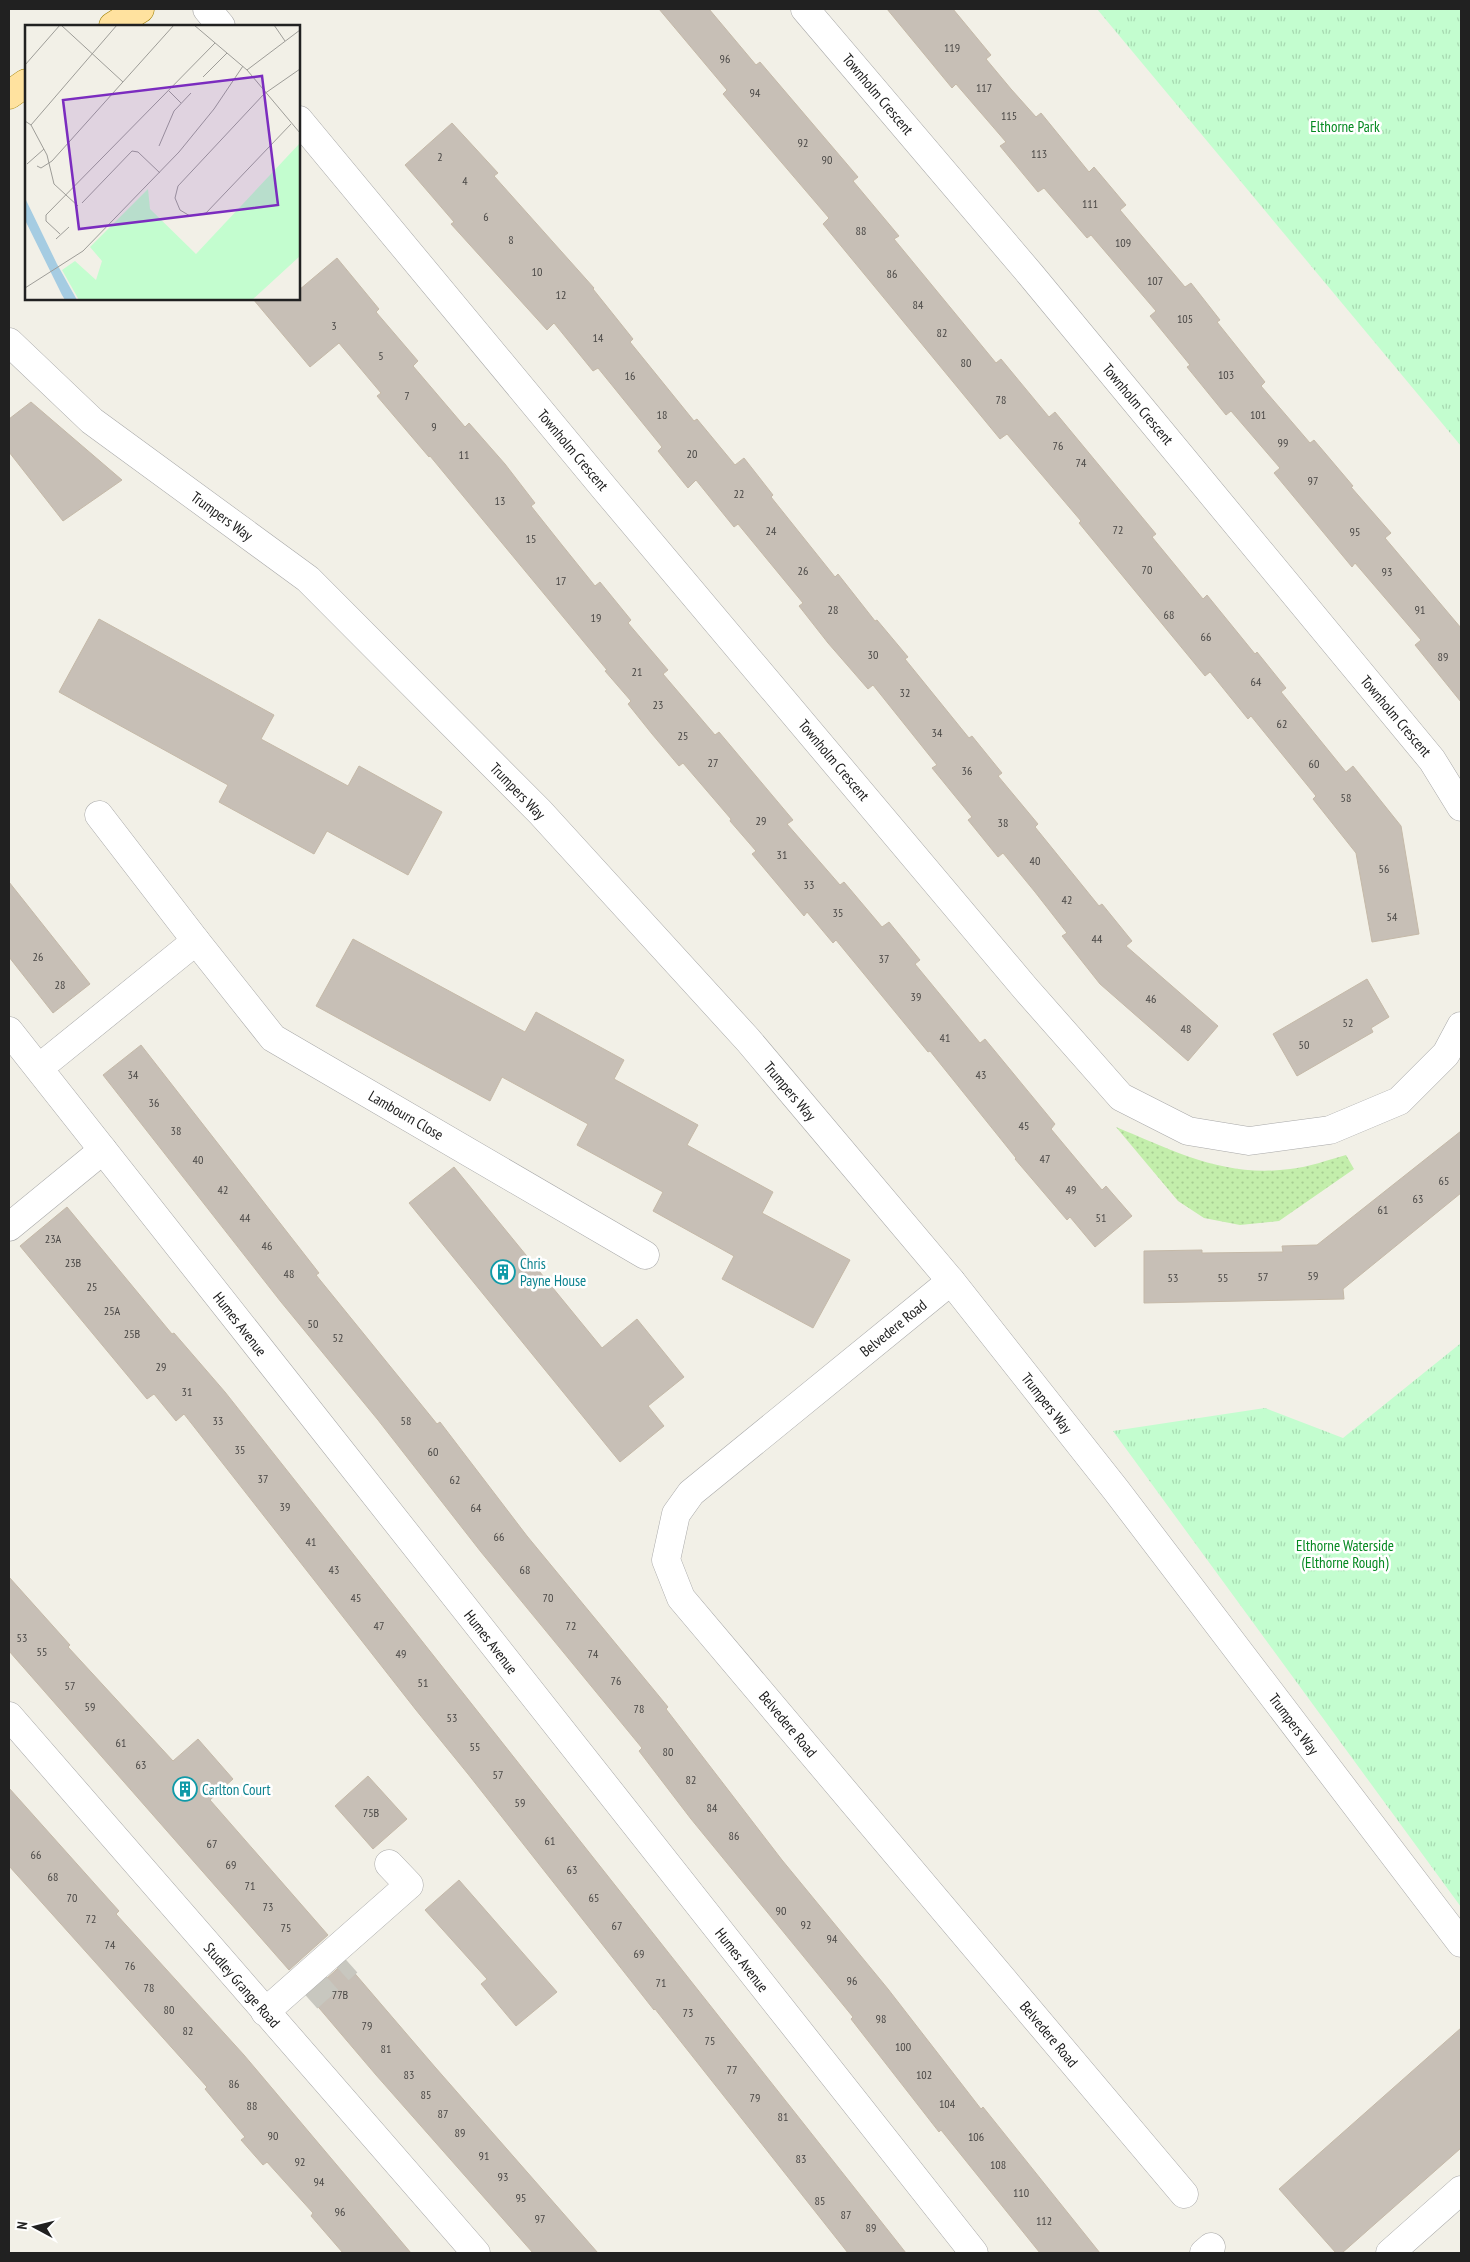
<svg xmlns="http://www.w3.org/2000/svg" width="1470" height="2262" font-family="'PT Sans Narrow',sans-serif">
	<style>
		.grass { fill: url(#grass-dots) }
		.park { fill: url(#park-tufts) }
		.building { fill: #c7bfb6; stroke: #c5b9a8 }
		.lines { fill: none; stroke-linecap: round; stroke-linejoin: round }
		.minor-tunnel { stroke: #c8c7bf; stroke-width: 28; stroke-dasharray: 28 14; stroke-linecap: butt }
		.minor-casing { stroke: #a8a8a8; stroke-width: 29 }
		.major-casing { stroke: #9e7f00; stroke-width: 29 }
		.minor { stroke: #fff; stroke-width: 28 }
		.major { stroke: #ffe29f; stroke-width: 28 }
		.labels { text-anchor: middle; dominant-baseline: central; stroke-width: 5; stroke-linejoin: round; paint-order: stroke }
		.number-label { font-size: 12px; fill: #4a4846 }
		.street-label { font-size: 15px; fill: #212121; stroke: #fff }
		.park-label { font-size: 15px; fill: #058921; stroke: #fff }
		.culture-label { font-size: 15px; fill: #0d838f; stroke: #fff; text-anchor: start }
		.inset-road { fill: none; stroke: #9e9d98; stroke-width: 1 }
		.view { fill: #7b2cbf; fill-opacity: 0.15; stroke: #7b2cbf; stroke-width: 2.5 }
		.inset-edge { fill: none; stroke: #212121; stroke-width: 2.5 }
	</style>
	<defs>
		<pattern id="grass-dots" width="8" height="8" patternUnits="userSpaceOnUse" patternTransform="scale(1.25)"><rect width="8" height="8" fill="#c3eeab"/><path d="M2 2h.1M6 6h.1" fill="none" stroke="#a7cc93" stroke-width="1.8" stroke-linecap="round"/></pattern>
		<pattern id="park-tufts" width="24" height="20" patternUnits="userSpaceOnUse" patternTransform="scale(1.25)"><rect width="24" height="20" fill="#c3fdcf"/><path d="M3 7l-1-3M5 7V3M7 7l1-3M15 17l-1-3M17 17v-4M19 17l1-3" fill="none" stroke="#a7d9b1"/></pattern>
	</defs>
	<rect width="100%" height="100%" fill="#f2f0e7"/>
	<path class="grass" d="M1116 1127C1174 1151 1225 1178 1290 1169 1309 1167 1328 1160 1346 1155L1354 1169 1279 1221 1240 1225 1204 1218 1178 1201Z"/>
	<g class="park">
		<path d="M1097 9H1461V446Z"/>
		<path d="M1461 1343V1907L1113 1431 1265 1408 1343 1438Z"/>
	</g>
	<g class="building">
		<path d="M659 9H709L756 65 760 62 858 177 853 181 899 236 894 239 996 363 1001 359 1049 417 1055 412 1156 534 1152 537 1203 599 1207 595 1255 654 1257 652 1286 688 1281 692 1346 772 1353 766 1401 826 1419 934 1372 942 1356 853 1313 799 1316 796 1251 716 1248 719 1210 672 1205 676 1079 523 1081 521 1007 434 1000 439 823 224 829 218 723 94 727 90Z"/>
		<path d="M887 9H953L991 55 986 59 1011 89 1036 117 1041 113 1089 172 1094 167 1126 205 1120 210 1185 287 1191 283 1220 320 1217 322 1265 382 1261 386 1310 443 1314 440 1353 486 1351 487 1391 533 1385 538 1461 628V702L1415 645 1421 640 1355 563 1352 567 1274 473 1280 468 1231 411 1226 415 1187 367 1190 365 1150 316 1156 311 1091 235 1087 238 1044 188 1038 192 1000 146 1006 142 956 84 952 88Z"/>
		<path d="M452 123 498 173 494 176 594 288 593 289 633 339 630 342 694 421 697 419 735 465 744 458 773 495 771 497 835 577 838 574 875 621 877 620 908 657 905 659 969 738 972 736 1002 773 998 776 1038 824 1035 827 1099 906 1102 904 1132 941 1126 946 1218 1026 1188 1061 1100 984 1062 936 1067 933 1035 892 1003 853 998 857 968 820 972 817 932 768 937 765 873 685 868 689 828 643 799 606 803 603 738 524 734 527 696 480 688 488 658 451 662 447 598 368 593 371 554 323 547 330 451 224 454 222 405 165Z"/>
		<path d="M337 258 379 309 376 312 418 361 413 366 465 427 469 423 505 464 535 503 531 506 562 545 595 586 600 582 631 620 628 623 668 670 663 674 715 735 719 732 793 820 787 824 840 885 844 882 882 927 889 922 920 960 915 964 980 1043 985 1039 1055 1124 1051 1129 1102 1190 1106 1186 1132 1216 1095 1247 1070 1217 1067 1220 1015 1159 1016 1158 930 1051 928 1052 836 940 833 943 807 912 804 916 752 854 756 851 730 821 731 819 683 763 679 766 652 734 628 704 631 701 605 671 607 670 430 456 429 457 377 396 381 393 339 343 310 367 253 299H299V290Z"/>
		<path d="M31 402 122 480 63 521 9 452V419Z"/>
		<path d="M99 619 274 715 261 739 348 786 359 766 442 812 408 875 327 831 314 854 219 802 228 785 59 692Z"/>
		<path d="M9 882 90 984 53 1013 9 957Z"/>
		<path d="M353 939 525 1032 536 1012 624 1060 614 1079 698 1125 687 1145 773 1192 762 1213 850 1260 813 1328 722 1279 734 1256 653 1211 663 1192 577 1145 588 1124 502 1077 490 1101 316 1006Z"/>
		<path d="M1367 979 1389 1017 1371 1028 1373 1032 1297 1076 1273 1034Z"/>
		<path d="M141 1045 319 1273 316 1275 437 1424 440 1422 527 1536 668 1707 666 1709 782 1860 888 1989 981 2109 983 2107 1100 2253H1040L941 2130 939 2132 851 2019 853 2017 691 1819 639 1751 642 1748 481 1552 378 1420 281 1302 103 1075Z"/>
		<path d="M1461 1131V1193L1343 1289 1344 1299 1144 1303V1251L1202 1250V1253L1283 1252 1282 1246 1317 1245Z"/>
		<path d="M454 1167 602 1348 637 1319 684 1377 648 1406 664 1426 620 1462 409 1203Z"/>
		<path d="M67 1207 172 1334 174 1333 225 1392 906 2253H848L655 2009 654 2010 468 1774 416 1710 184 1414 176 1421 154 1394 147 1399 20 1246Z"/>
		<path d="M9 1577 70 1645 68 1647 173 1761 198 1739 233 1779 210 1800 328 1935 289 1970 9 1651Z"/>
		<path d="M368 1776 407 1819 373 1849 335 1806Z"/>
		<path d="M9 1788 119 1911 116 1914 244 2055 411 2253H343L311 2216 313 2213 267 2162 263 2165 241 2140 245 2137 205 2089 207 2087 9 1866Z"/>
		<path d="M459 1880 557 1992 516 2026 481 1984 487 1979 425 1910Z"/>
		<path d="M345 1962 435 2067 598 2253H533L376 2075 308 1995Z"/>
		<path d="M1461 2028V2148L1342 2253H1336L1279 2189Z"/>
	</g>
	<g class="lines">
		<path class="minor-tunnel" d="M308 1998 348 1962"/>
		<g class="minor-casing">
			<g id="minor">
				<path d="M207 9 221 26"/>
				<path d="M805 9 1031 275 1432 760 1461 807"/>
				<path d="M299 120 605 489 1025 988 1121 1097 1188 1131 1249 1141 1330 1130 1399 1101 1446 1054 1461 1026"/>
				<path d="M9 342 92 421 308 579 540 812 748 1040 951 1281 1116 1490 1461 1943"/>
				<path d="M99 815 196 941 273 1038 645 1255"/>
				<path d="M9 1031 974 2253"/>
				<path d="M39 1068 196 941"/>
				<path d="M9 1227 103 1150"/>
				<path d="M951 1281 691 1493 676 1514 666 1560 681 1598 1184 2194"/>
				<path d="M9 1716 476 2253"/>
				<path d="M265 2012 409 1885 389 1864"/>
				<path d="M1204 2253 1211 2247"/>
				<path d="M1390 2253 1461 2190"/>
			</g>
		</g>
		<g class="major-casing">
			<g id="major">
				<path d="M113 26 140 9"/>
				<path d="M9 95 26 83"/>
			</g>
		</g>
		<use href="#minor" class="minor"/>
		<use href="#major" class="major"/>
	</g>
	<defs>
		<g id="building-ring" transform="scale(1.25)"><circle r="9.5" fill="#fff" stroke="#0f9aa8" stroke-width="1.5"/><path d="M-4-6H4V6H1V3H-1V6H-4ZM-2.5-4.3h1.7v1.8h-1.7ZM.8-4.3h1.7v1.8H.8ZM-2.5-1h1.7V.8h-1.7ZM.8-1h1.7V.8H.8Z" fill="#0f9aa8"/></g>
	</defs>
	<g fill-rule="evenodd">
		<use href="#building-ring" x="503" y="1272"/>
		<use href="#building-ring" x="185" y="1789"/>
	</g>
	<g class="labels">
		<g class="number-label">
			<text x="952" y="47">119</text>
			<text x="725" y="58">96</text>
			<text x="984" y="87">117</text>
			<text x="755" y="92">94</text>
			<text x="1009" y="115">115</text>
			<text x="803" y="142">92</text>
			<text x="1039" y="153">113</text>
			<text x="440" y="156">2</text>
			<text x="827" y="159">90</text>
			<text x="465" y="180">4</text>
			<text x="1090" y="203">111</text>
			<text x="486" y="216">6</text>
			<text x="861" y="230">88</text>
			<text x="511" y="239">8</text>
			<text x="1123" y="242">109</text>
			<text x="537" y="271">10</text>
			<text x="892" y="273">86</text>
			<text x="1155" y="280">107</text>
			<text x="561" y="294">12</text>
			<text x="918" y="304">84</text>
			<text x="1185" y="318">105</text>
			<text x="334" y="325">3</text>
			<text x="942" y="332">82</text>
			<text x="598" y="337">14</text>
			<text x="381" y="355">5</text>
			<text x="966" y="362">80</text>
			<text x="1226" y="374">103</text>
			<text x="630" y="375">16</text>
			<text x="407" y="395">7</text>
			<text x="1001" y="399">78</text>
			<text x="662" y="414">18</text>
			<text x="1258" y="414">101</text>
			<text x="434" y="426">9</text>
			<text x="1283" y="442">99</text>
			<text x="1058" y="445">76</text>
			<text x="692" y="453">20</text>
			<text x="464" y="454">11</text>
			<text x="1081" y="462">74</text>
			<text x="1313" y="480">97</text>
			<text x="739" y="493">22</text>
			<text x="500" y="500">13</text>
			<text x="1118" y="529">72</text>
			<text x="771" y="530">24</text>
			<text x="1355" y="531">95</text>
			<text x="531" y="538">15</text>
			<text x="1147" y="569">70</text>
			<text x="803" y="570">26</text>
			<text x="1387" y="571">93</text>
			<text x="561" y="580">17</text>
			<text x="833" y="609">28</text>
			<text x="1420" y="609">91</text>
			<text x="1169" y="614">68</text>
			<text x="596" y="617">19</text>
			<text x="1206" y="636">66</text>
			<text x="873" y="654">30</text>
			<text x="1443" y="656">89</text>
			<text x="637" y="671">21</text>
			<text x="1256" y="681">64</text>
			<text x="905" y="692">32</text>
			<text x="658" y="704">23</text>
			<text x="1282" y="723">62</text>
			<text x="937" y="732">34</text>
			<text x="683" y="735">25</text>
			<text x="713" y="762">27</text>
			<text x="1314" y="763">60</text>
			<text x="967" y="770">36</text>
			<text x="1346" y="797">58</text>
			<text x="761" y="820">29</text>
			<text x="1003" y="822">38</text>
			<text x="782" y="854">31</text>
			<text x="1035" y="860">40</text>
			<text x="1384" y="868">56</text>
			<text x="809" y="884">33</text>
			<text x="1067" y="899">42</text>
			<text x="838" y="912">35</text>
			<text x="1392" y="916">54</text>
			<text x="1097" y="938">44</text>
			<text x="38" y="956">26</text>
			<text x="884" y="958">37</text>
			<text x="60" y="984">28</text>
			<text x="916" y="996">39</text>
			<text x="1151" y="998">46</text>
			<text x="1348" y="1022">52</text>
			<text x="1186" y="1028">48</text>
			<text x="945" y="1037">41</text>
			<text x="1304" y="1044">50</text>
			<text x="133" y="1074">34</text>
			<text x="981" y="1074">43</text>
			<text x="154" y="1102">36</text>
			<text x="1024" y="1125">45</text>
			<text x="176" y="1130">38</text>
			<text x="1045" y="1158">47</text>
			<text x="198" y="1159">40</text>
			<text x="1444" y="1180">65</text>
			<text x="223" y="1189">42</text>
			<text x="1071" y="1189">49</text>
			<text x="1418" y="1198">63</text>
			<text x="1383" y="1209">61</text>
			<text x="245" y="1217">44</text>
			<text x="1101" y="1217">51</text>
			<text x="53" y="1238">23A</text>
			<text x="267" y="1245">46</text>
			<text x="73" y="1262">23B</text>
			<text x="289" y="1273">48</text>
			<text x="1313" y="1275">59</text>
			<text x="1263" y="1276">57</text>
			<text x="1173" y="1277">53</text>
			<text x="1223" y="1277">55</text>
			<text x="92" y="1286">25</text>
			<text x="112" y="1310">25A</text>
			<text x="313" y="1323">50</text>
			<text x="132" y="1333">25B</text>
			<text x="338" y="1337">52</text>
			<text x="161" y="1366">29</text>
			<text x="187" y="1391">31</text>
			<text x="218" y="1420">33</text>
			<text x="406" y="1420">58</text>
			<text x="240" y="1449">35</text>
			<text x="433" y="1451">60</text>
			<text x="263" y="1478">37</text>
			<text x="455" y="1479">62</text>
			<text x="285" y="1506">39</text>
			<text x="476" y="1507">64</text>
			<text x="499" y="1536">66</text>
			<text x="311" y="1541">41</text>
			<text x="334" y="1569">43</text>
			<text x="525" y="1569">68</text>
			<text x="356" y="1597">45</text>
			<text x="548" y="1597">70</text>
			<text x="379" y="1625">47</text>
			<text x="571" y="1625">72</text>
			<text x="22" y="1637">53</text>
			<text x="42" y="1651">55</text>
			<text x="401" y="1653">49</text>
			<text x="593" y="1653">74</text>
			<text x="616" y="1680">76</text>
			<text x="423" y="1682">51</text>
			<text x="70" y="1685">57</text>
			<text x="90" y="1706">59</text>
			<text x="639" y="1708">78</text>
			<text x="452" y="1717">53</text>
			<text x="121" y="1742">61</text>
			<text x="475" y="1746">55</text>
			<text x="668" y="1751">80</text>
			<text x="141" y="1764">63</text>
			<text x="498" y="1774">57</text>
			<text x="691" y="1779">82</text>
			<text x="520" y="1802">59</text>
			<text x="712" y="1807">84</text>
			<text x="371" y="1812">75B</text>
			<text x="734" y="1835">86</text>
			<text x="550" y="1840">61</text>
			<text x="212" y="1843">67</text>
			<text x="36" y="1854">66</text>
			<text x="231" y="1864">69</text>
			<text x="572" y="1869">63</text>
			<text x="53" y="1876">68</text>
			<text x="250" y="1885">71</text>
			<text x="72" y="1897">70</text>
			<text x="594" y="1897">65</text>
			<text x="268" y="1906">73</text>
			<text x="781" y="1910">90</text>
			<text x="91" y="1918">72</text>
			<text x="806" y="1924">92</text>
			<text x="617" y="1925">67</text>
			<text x="286" y="1927">75</text>
			<text x="832" y="1938">94</text>
			<text x="110" y="1944">74</text>
			<text x="639" y="1953">69</text>
			<text x="130" y="1965">76</text>
			<text x="852" y="1980">96</text>
			<text x="661" y="1982">71</text>
			<text x="149" y="1987">78</text>
			<text x="340" y="1994">77B</text>
			<text x="169" y="2009">80</text>
			<text x="688" y="2012">73</text>
			<text x="881" y="2018">98</text>
			<text x="367" y="2025">79</text>
			<text x="188" y="2030">82</text>
			<text x="710" y="2040">75</text>
			<text x="903" y="2046">100</text>
			<text x="386" y="2048">81</text>
			<text x="732" y="2069">77</text>
			<text x="409" y="2074">83</text>
			<text x="924" y="2074">102</text>
			<text x="234" y="2083">86</text>
			<text x="426" y="2094">85</text>
			<text x="755" y="2097">79</text>
			<text x="947" y="2103">104</text>
			<text x="252" y="2105">88</text>
			<text x="443" y="2113">87</text>
			<text x="783" y="2116">81</text>
			<text x="460" y="2132">89</text>
			<text x="273" y="2135">90</text>
			<text x="976" y="2136">106</text>
			<text x="484" y="2155">91</text>
			<text x="801" y="2158">83</text>
			<text x="300" y="2161">92</text>
			<text x="998" y="2164">108</text>
			<text x="503" y="2176">93</text>
			<text x="319" y="2181">94</text>
			<text x="1021" y="2192">110</text>
			<text x="521" y="2197">95</text>
			<text x="820" y="2200">85</text>
			<text x="340" y="2211">96</text>
			<text x="846" y="2214">87</text>
			<text x="540" y="2218">97</text>
			<text x="1044" y="2220">112</text>
			<text x="871" y="2227">89</text>
		</g>
		<g class="street-label">
			<text transform="translate(878 94) rotate(50)">Townholm Crescent</text>
			<text transform="translate(1138 404) rotate(50)">Townholm Crescent</text>
			<text transform="translate(573 450) rotate(50)">Townholm Crescent</text>
			<text transform="translate(222 516) rotate(36)">Trumpers Way</text>
			<text transform="translate(1396 716) rotate(50)">Townholm Crescent</text>
			<text transform="translate(834 760) rotate(50)">Townholm Crescent</text>
			<text transform="translate(518 791) rotate(46)">Trumpers Way</text>
			<text transform="translate(790 1091) rotate(50)">Trumpers Way</text>
			<text transform="translate(406 1115) rotate(30)">Lambourn Close</text>
			<text transform="translate(240 1324) rotate(52)">Humes Avenue</text>
			<text transform="translate(893 1328) rotate(-39)">Belvedere Road</text>
			<text transform="translate(1047 1403) rotate(52)">Trumpers Way</text>
			<text transform="translate(491 1642) rotate(52)">Humes Avenue</text>
			<text transform="translate(788 1724) rotate(50)">Belvedere Road</text>
			<text transform="translate(1294 1724) rotate(53)">Trumpers Way</text>
			<text transform="translate(742 1960) rotate(52)">Humes Avenue</text>
			<text transform="translate(242 1985) rotate(49)">Studley Grange Road</text>
			<text transform="translate(1049 2034) rotate(50)">Belvedere Road</text>
		</g>
		<g class="park-label">
			<text x="1345" y="126">Elthorne Park</text>
			<text x="1345" y="1545">Elthorne Waterside<tspan x="1345" dy="17">(Elthorne Rough)</tspan></text>
		</g>
		<g class="culture-label">
			<text x="520" y="1263">Chris<tspan x="520" dy="17">Payne House</tspan></text>
			<text x="202" y="1789">Carlton Court</text>
		</g>
	</g>
	<g transform="translate(25 25)">
		<rect width="275" height="275" fill="#f2f0e7"/>
		<path d="M275 118V231L227 275H54L37 245 50 236 71 255 77 236 65 222 123 164 125 184 171 229Z" fill="#c3fdcf"/>
		<path d="M0 173 32 239 52 275H40L37 270 0 195Z" fill="#a5cce2"/>
		<path class="inset-road" d="M36 0 98 57M169 0 222 45 275 108M249 0 260 16M0 40 35 0M222 45 275 5M178 52 202 28M144 66 156 78M0 96 6 100 22 130 29 159 53 181M266 99 181 188 165 191 155 185 150 173 153 161 239 69 275 44M6 100 92 0M134 121 149 86 166 68M2 139 19 124M12 141 16 143 27 136 149 0M57 178 107 126 113 127 135 148M35 209 21 196V190L190 18M31 214 44 202M0 263 58 226 154 127 189 84 218 41"/>
		<path class="view" d="M237 51 253 180 54 204 38 75Z"/>
		<rect width="275" height="275" class="inset-edge"/>
	</g>
	<rect width="1470" height="2262" fill="none" stroke="#212121" stroke-width="20"/>
	<g transform="translate(35 2227) rotate(277)" stroke="#ffffff" stroke-width="4" paint-order="stroke">
	<path d="M0-4L9 19L0 12L-9 19Z" fill="#212121"/>
	<text y="-8" font-size="14" font-weight="bold" text-anchor="middle" fill="#212121">N</text>
	</g>
</svg>
